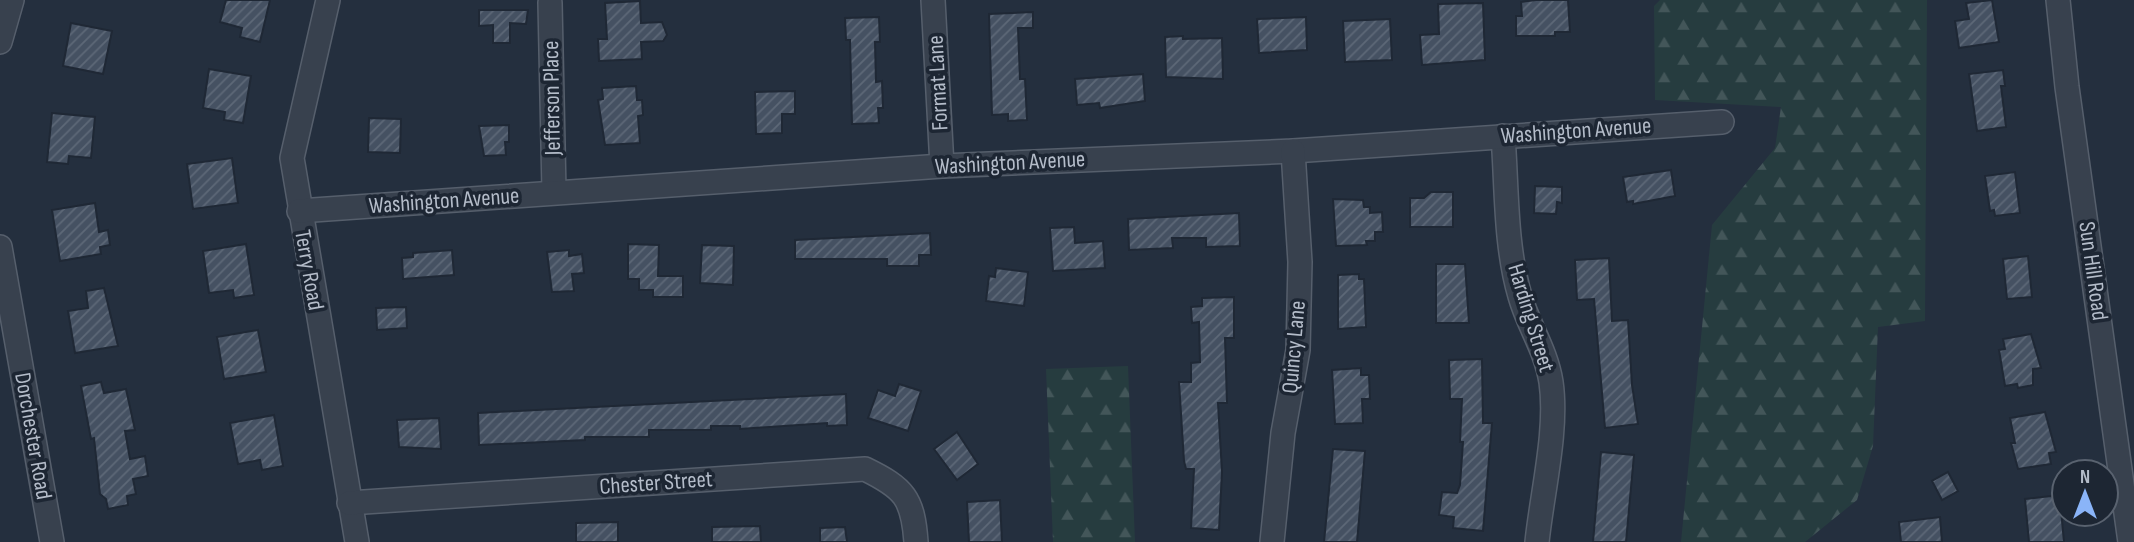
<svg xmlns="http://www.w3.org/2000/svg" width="2134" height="542" font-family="'Sofia Sans Condensed',sans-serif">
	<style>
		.forest { fill: url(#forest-firs) }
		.building { fill: url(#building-hatch); stroke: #1f2835; stroke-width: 2 }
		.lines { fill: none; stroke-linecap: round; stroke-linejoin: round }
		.minor-casing { stroke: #565f6c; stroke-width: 26 }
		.minor { stroke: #38414e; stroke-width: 23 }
		.labels { text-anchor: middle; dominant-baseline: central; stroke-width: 7; stroke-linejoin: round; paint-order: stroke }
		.street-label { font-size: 23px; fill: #b4bcc9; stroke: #1d2633 }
	</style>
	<defs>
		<pattern id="forest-firs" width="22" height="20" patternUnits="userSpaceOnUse" patternTransform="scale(1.75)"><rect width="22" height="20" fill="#263c3f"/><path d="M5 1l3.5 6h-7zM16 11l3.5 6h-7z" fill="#435659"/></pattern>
		<pattern id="building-hatch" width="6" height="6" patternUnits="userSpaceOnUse" patternTransform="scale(1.75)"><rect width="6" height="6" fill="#455162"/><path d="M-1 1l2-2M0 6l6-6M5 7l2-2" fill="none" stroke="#5d6877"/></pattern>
	</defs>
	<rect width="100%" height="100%" fill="#242f3e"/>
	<g class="forest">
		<path d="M1660 0H1927L1925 321 1878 327 1873 446 1857 500 1805 542H1681L1712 225 1775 148 1781 107 1655 100 1654 6Z"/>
		<path d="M1128 366 1135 542H1053L1046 369Z"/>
	</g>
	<g class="building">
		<path d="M226 0H270L260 42 240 37 242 28 220 22Z"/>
		<path d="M1536 0H1568L1570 32H1555V36H1516V16H1522L1521 2Z"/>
		<path d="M1992 0 1999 42 1959 48 1955 21 1969 19 1966 3Z"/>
		<path d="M640 1 641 23 662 22 667 35 663 41 641 42 642 59 599 61 598 39H607L605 3Z"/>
		<path d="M1483 3 1485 60 1422 65 1420 35 1439 34 1438 4Z"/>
		<path d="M479 10H528L526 24 510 23V43H493V25L479 26Z"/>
		<path d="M1033 12V28H1018L1020 79H1025L1027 120 1008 121V114L992 115 989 14Z"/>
		<path d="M879 17 880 42H875L876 82 882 81 883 108H878L879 123 852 124 850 40H846L845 18Z"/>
		<path d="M1306 17 1307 50 1259 53 1257 19Z"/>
		<path d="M1390 19 1392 60 1345 62 1343 21Z"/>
		<path d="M71 23 112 31 103 74 63 66Z"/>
		<path d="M1183 36V39L1222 38 1223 79 1166 77 1165 37Z"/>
		<path d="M209 69 251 76 243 123 224 120 225 112 203 108Z"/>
		<path d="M2003 70 2005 86H2001L2006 127 1977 131 1969 74Z"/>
		<path d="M1143 74 1145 101 1100 108 1099 103 1077 105 1075 79Z"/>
		<path d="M636 86 637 100H642L643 115 638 116 640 143 605 145 598 100 603 99 602 88Z"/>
		<path d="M795 91V114H782V133L756 134 755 92Z"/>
		<path d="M52 113 95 117 91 158 69 156 68 164 47 162Z"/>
		<path d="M369 118 401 119 400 153 368 152Z"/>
		<path d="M509 125V142H505L506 155 484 156 479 126Z"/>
		<path d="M232 158 238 203 193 209 187 164Z"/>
		<path d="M1671 170 1675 196 1633 204V201L1627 202 1623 177Z"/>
		<path d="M2015 172 2020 213 1995 216 1994 210 1990 211 1985 176Z"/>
		<path d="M1535 186 1562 187V203L1557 202 1556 214 1534 213Z"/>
		<path d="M1431 192H1453V227H1410V198H1424Z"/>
		<path d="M1333 199 1363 200 1364 207H1370V213L1382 212 1383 232H1375V241H1366L1367 245 1336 246Z"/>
		<path d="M95 203 99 232 108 230 110 245 100 247 101 254 60 261 52 210Z"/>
		<path d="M1239 213 1240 246 1206 247V238H1172L1173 248 1129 250 1128 219Z"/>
		<path d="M1074 227 1075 243 1103 241 1105 268 1053 271 1050 228Z"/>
		<path d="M930 233 931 255H919V266H887V259H795V240Z"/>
		<path d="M246 244 254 295 234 298 233 290 209 293 203 251Z"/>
		<path d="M628 244 659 245 658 276H683V297H653V290H639V279H628Z"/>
		<path d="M702 245 734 246 733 285 700 283Z"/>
		<path d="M452 250 454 275 403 279 402 258 413 257V253Z"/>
		<path d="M569 250V256L582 254 584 273 572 274 574 291 552 292 547 252Z"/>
		<path d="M2028 256 2032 297 2007 299 2003 259Z"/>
		<path d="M1609 258 1612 321 1628 320 1632 385 1638 424 1605 428 1594 299 1577 300 1575 260Z"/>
		<path d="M1436 264H1465L1469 323H1436Z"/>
		<path d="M996 268 1028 272 1024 306 986 301 989 276 995 277Z"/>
		<path d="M1359 274V279H1364L1366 327 1338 329V275Z"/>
		<path d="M104 288 118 346 75 353 68 311 88 308 86 291Z"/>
		<path d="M1234 297V338H1225L1227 403H1218L1222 472 1219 530 1191 528 1194 469H1186L1184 461 1179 382H1191V363L1200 362 1199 322 1192 323 1191 307 1202 306V298Z"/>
		<path d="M406 307 407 328 377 330 376 308Z"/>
		<path d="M258 330 266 372 224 379 217 337Z"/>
		<path d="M2031 334 2041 368 2033 369V385L2018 388 2017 384 2005 386 1999 350 2005 349 2003 339Z"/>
		<path d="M1482 359 1483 423H1492L1483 531 1453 528 1454 517 1439 515 1442 492 1457 493 1460 485 1463 442H1460L1462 399H1450L1449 360Z"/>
		<path d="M1361 368V375H1369L1370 399H1362L1363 423 1335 424 1332 370Z"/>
		<path d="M101 382 104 393 126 389 135 430 125 431 130 459 145 456 148 476 133 479 136 494 127 496 128 505 108 509 106 499 100 494 94 438 91 439 81 386Z"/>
		<path d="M899 384 921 391 908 431 868 418 878 390 895 396Z"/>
		<path d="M846 394 847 425 827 426V423L740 429V426H711V430H649V437H585V440L479 445 478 413Z"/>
		<path d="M2045 412 2056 452 2049 453 2051 464 2018 469 2011 443H2015L2010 418Z"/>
		<path d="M274 415 283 466 262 470 260 460 238 464 230 423Z"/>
		<path d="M439 418 441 449 399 447 397 420Z"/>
		<path d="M957 432 978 464 957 480 934 449Z"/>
		<path d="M1333 449 1365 451 1357 542H1324Z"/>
		<path d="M1601 452 1634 455 1626 542H1593Z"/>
		<path d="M1948 472 1958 491 1942 500 1932 481Z"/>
		<path d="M2051 496 2055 498 2057 510H2061L2064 542H2029L2025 499Z"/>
		<path d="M1000 500 1002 542H969L967 502Z"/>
		<path d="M1940 517 1942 542H1901L1899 522Z"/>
		<path d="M618 522V542H576V523Z"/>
		<path d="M760 526 761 542H712V527Z"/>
		<path d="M845 527 847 542H820V528Z"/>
	</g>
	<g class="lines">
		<g class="minor-casing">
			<g id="minor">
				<path d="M328 0 292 158 357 542"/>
				<path d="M933 0 942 166"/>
				<path d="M2058 0 2067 87 2130 542"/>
				<path d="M550 3 554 192"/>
				<path d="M0 42 12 0"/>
				<path d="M1503 136C1507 188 1505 245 1520 296 1528 325 1546 350 1551 382 1558 430 1542 493 1537 542"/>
				<path d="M299 211 942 166 1293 151 1722 122"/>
				<path d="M0 247 52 542"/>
				<path d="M349 503 865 469C904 488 913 498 916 542"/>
				<path d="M1272 542 1283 433 1298 350 1300 262 1293 151"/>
			</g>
		</g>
		<use href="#minor" class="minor"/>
	</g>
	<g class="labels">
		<g class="street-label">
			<text transform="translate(938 83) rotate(-93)">Format Lane</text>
			<text transform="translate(552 98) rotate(-91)">Jefferson Place</text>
			<text transform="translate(1576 131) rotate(-4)">Washington Avenue</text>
			<text transform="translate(1010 163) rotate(-3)">Washington Avenue</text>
			<text transform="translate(444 201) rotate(-4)">Washington Avenue</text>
			<text transform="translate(309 270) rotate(80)">Terry Road</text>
			<text transform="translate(2093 271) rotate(82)">Sun Hill Road</text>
			<text transform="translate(1531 318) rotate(73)">Harding Street</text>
			<text transform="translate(1294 347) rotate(-85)">Quincy Lane</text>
			<text transform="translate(33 436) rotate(80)">Dorchester Road</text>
			<text transform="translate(656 483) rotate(-4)">Chester Street</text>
		</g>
	</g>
	<g transform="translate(2085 493)"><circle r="33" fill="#1d2633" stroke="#59626f" stroke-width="2"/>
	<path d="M0-5L12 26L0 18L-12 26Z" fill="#8ab4f8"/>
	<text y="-10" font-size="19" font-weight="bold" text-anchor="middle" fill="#b4bcc9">N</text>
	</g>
</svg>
